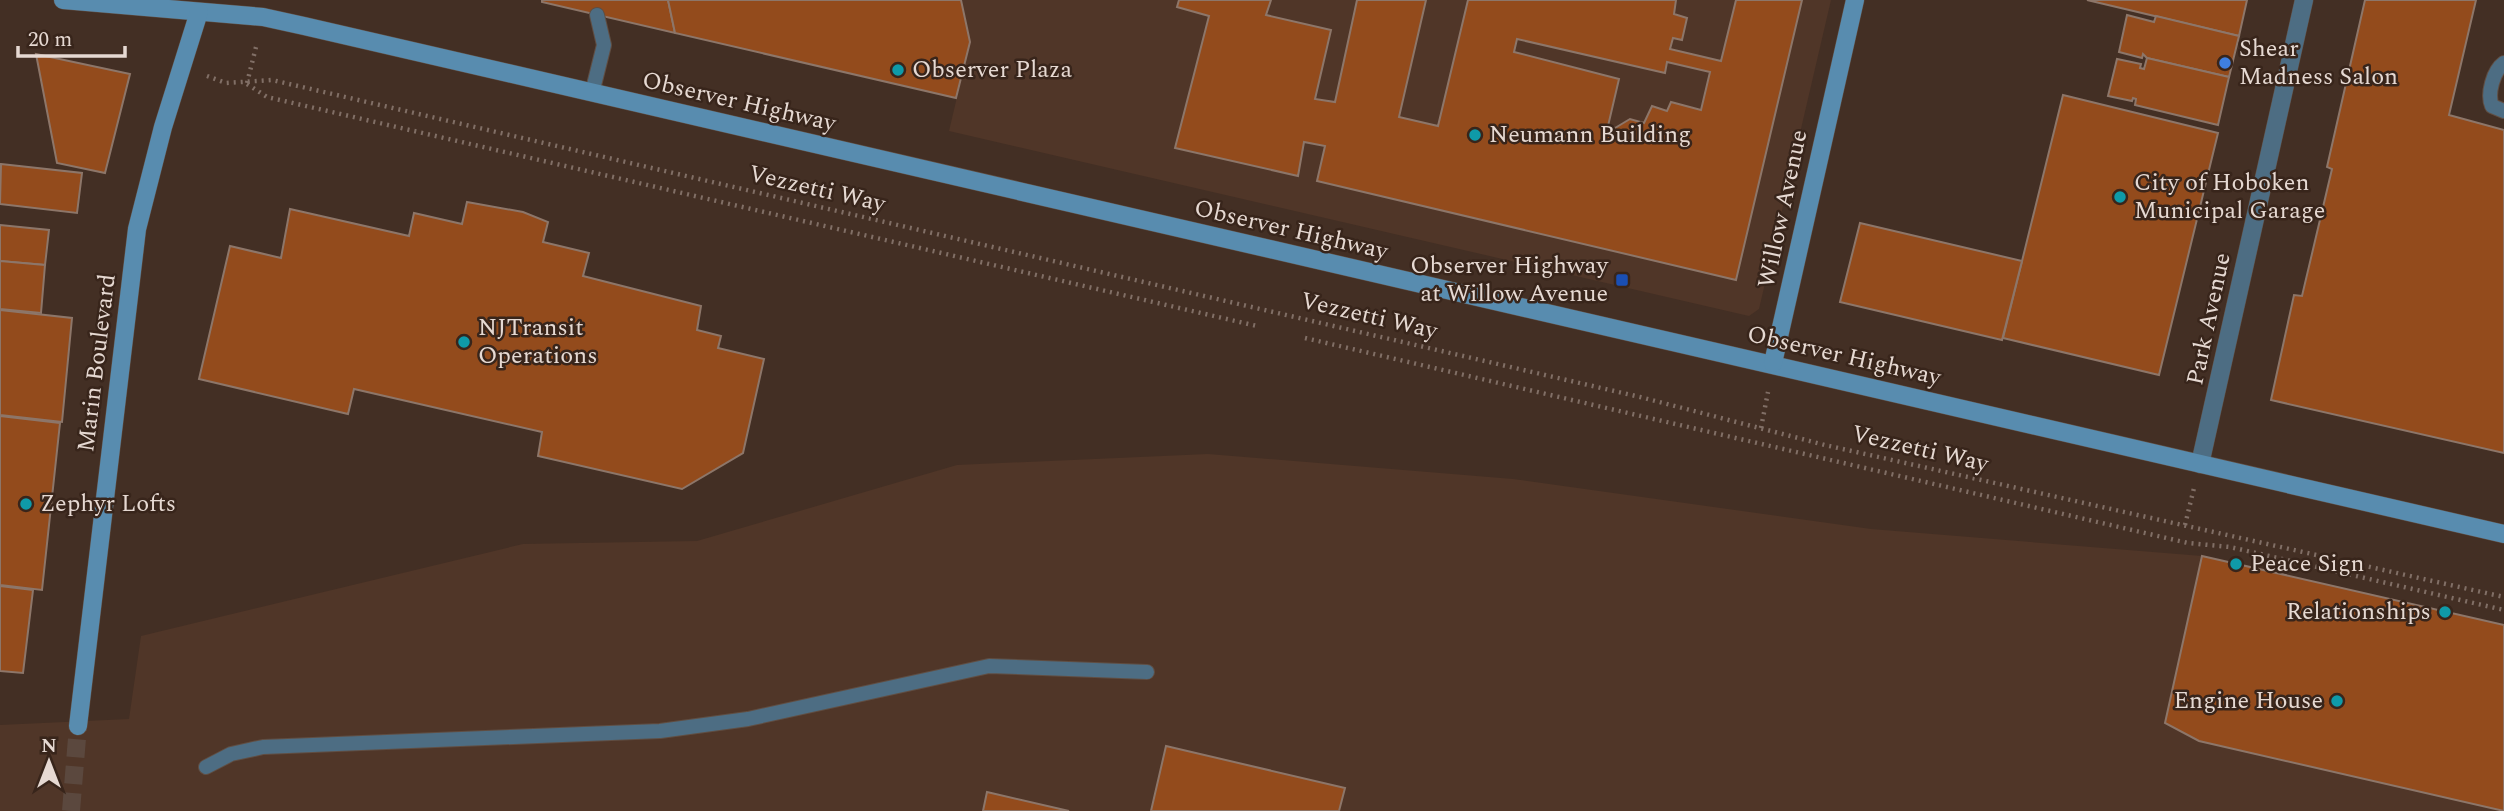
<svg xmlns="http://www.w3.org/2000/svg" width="2504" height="811" font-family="Spectral,serif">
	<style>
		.built { fill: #503628 }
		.building { fill: #934b1c; stroke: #8d7669; stroke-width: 2; fill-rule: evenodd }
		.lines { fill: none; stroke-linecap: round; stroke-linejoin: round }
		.secondary-tunnel { stroke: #5b483e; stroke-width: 18; stroke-dasharray: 18 9; stroke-linecap: butt }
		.lane-casing { stroke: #604e43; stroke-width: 16 }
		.street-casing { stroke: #604e43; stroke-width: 19 }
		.secondary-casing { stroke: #604e43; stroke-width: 19 }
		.path { stroke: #816f66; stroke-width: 4.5; stroke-dasharray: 2 5; stroke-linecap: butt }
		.lane { stroke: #4d6d83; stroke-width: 14 }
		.street { stroke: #4d6d83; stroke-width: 18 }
		.secondary { stroke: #588caf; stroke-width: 18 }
		.shop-dot { fill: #3f7fe0; stroke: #38251b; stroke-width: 2.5 }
		.culture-dot { fill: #0f9aa8; stroke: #38251b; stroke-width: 2.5 }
		.transit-dot { fill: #1a4fb4; stroke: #38251b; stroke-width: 2.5 }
		.labels { text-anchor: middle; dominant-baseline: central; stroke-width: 5; stroke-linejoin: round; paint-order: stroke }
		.poi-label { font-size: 24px; fill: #e6d9d2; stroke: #38251b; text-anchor: start }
		.street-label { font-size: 24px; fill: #e6d9d2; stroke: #38251b }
	</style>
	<rect width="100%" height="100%" fill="#432f24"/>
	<g class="built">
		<path d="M962 0H1831L1759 309 1749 316 949 131 970 42Z"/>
		<path d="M1208 454 1513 479 1871 529 2202 556 2504 811H0V725L129 719 141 636 523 544 697 541 957 465Z"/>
	</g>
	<g class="building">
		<path d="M542 0H668L675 33 542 2Z"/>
		<path d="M668 0H961L970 42 956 98 675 33Z"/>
		<path d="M1179 0H1271L1266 15 1331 30 1315 99 1335 102 1357 0H1426L1399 117 1438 126 1468 0H1676L1674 14 1687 18 1682 40 1673 38 1670 49 1721 61 1736 0H1802L1736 280 1317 181 1325 146 1304 142 1298 176 1175 148 1209 16 1177 7ZM1517 39 1665 73 1667 62 1710 72 1701 110 1671 102 1667 111 1652 106 1644 123 1630 119 1615 128 1608 126 1619 79 1514 52Z"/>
		<path d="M2087 0H2247L2239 36Z"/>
		<path d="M2365 0H2476L2449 115 2504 130V453L2271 400 2294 295 2302 296 2332 169 2327 167Z"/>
		<path d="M2127 15 2154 22 2156 16 2239 36 2229 77 2147 58 2143 54 2142 58 2119 52Z"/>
		<path d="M36 54 130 74 105 173 57 163Z"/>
		<path d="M2147 58 2229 77 2218 125 2135 105 2136 99 2133 98 2132 101 2108 96 2117 59 2141 64 2140 68 2144 69Z"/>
		<path d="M2063 95 2218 133 2159 375 2003 338Z"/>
		<path d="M1 164 82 173 77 213 0 204Z"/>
		<path d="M467 202 523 212 548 222 543 242 589 253 583 276 701 306 697 330 721 336 718 348 764 359 743 453 682 489 538 456 542 432 354 389 348 414 199 379 230 246 281 258 290 209 409 236 414 213 462 224Z"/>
		<path d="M1860 223 2022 261 2002 340 1840 302Z"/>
		<path d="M0 225 49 230 45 265 0 261Z"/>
		<path d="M0 261 45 265 41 313 0 309Z"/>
		<path d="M0 310 72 318 62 422 0 415Z"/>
		<path d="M0 416 60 423 42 590 0 585Z"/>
		<path d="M2202 556 2504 625V811L2199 741 2165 723Z"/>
		<path d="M0 586 33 590 23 673 0 671Z"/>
		<path d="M1166 746 1345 788 1339 811H1151Z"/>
		<path d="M987 792 1069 811H983Z"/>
	</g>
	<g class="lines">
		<path class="secondary-tunnel" d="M71 811 78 726"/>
		<g class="lane-casing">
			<g id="lane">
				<path d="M2504 63C2493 71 2487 94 2492 106L2504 111"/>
				<path d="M592 93 604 45 597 15"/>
				<path d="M206 767 231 754 263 747 660 731 748 719 989 666 1147 672"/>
			</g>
		</g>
		<g class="street-casing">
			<path id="street" d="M2200 464 2304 0"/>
		</g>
		<g class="secondary-casing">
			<g id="secondary">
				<path d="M63 0 263 17 304 26 2504 534"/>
				<path d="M1773 363 1855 0"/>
				<path d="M78 726 137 229 163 127 199 12"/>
			</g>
		</g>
		<g class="path">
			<path d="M207 76 226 83 272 80 1640 397 1825 445 2504 597"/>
			<path d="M247 83 257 43"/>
			<path d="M247 84 267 97 1257 326"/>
			<path d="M1305 338 2188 543 2230 547 2504 610"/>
			<path d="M1761 428 1768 392"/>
			<path d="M2185 525 2194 488"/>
		</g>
		<use href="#lane" class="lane"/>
		<use href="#street" class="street"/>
		<use href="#secondary" class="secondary"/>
	</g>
	<circle class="shop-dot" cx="2225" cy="63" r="7"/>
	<g class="culture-dot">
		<circle cx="898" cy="70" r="7"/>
		<circle cx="1475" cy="135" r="7"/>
		<circle cx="2120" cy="197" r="7"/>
		<circle cx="464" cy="342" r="7"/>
		<circle cx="26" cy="504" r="7"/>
		<circle cx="2236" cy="564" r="7"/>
		<circle cx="2445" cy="612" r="7"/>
		<circle cx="2337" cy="701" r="7"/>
	</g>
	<rect class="transit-dot" x="1615" y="273" width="14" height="14" rx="3.5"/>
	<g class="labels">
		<g class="poi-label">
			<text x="2239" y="49">Shear<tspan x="2239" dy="28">Madness Salon</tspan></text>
			<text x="912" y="70">Observer Plaza</text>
			<text x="1489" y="135">Neumann Building</text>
			<text x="2134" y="183">City of Hoboken<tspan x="2134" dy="28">Municipal Garage</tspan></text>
			<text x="1608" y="266" text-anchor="end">Observer Highway<tspan x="1608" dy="28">at Willow Avenue</tspan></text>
			<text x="478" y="328">NJTransit<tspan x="478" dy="28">Operations</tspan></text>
			<text x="40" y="504">Zephyr Lofts</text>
			<text x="2250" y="564">Peace Sign</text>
			<text x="2431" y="612" text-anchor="end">Relationships</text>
			<text x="2323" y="701" text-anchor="end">Engine House</text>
		</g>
		<g class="street-label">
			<text transform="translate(739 102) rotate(13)">Observer Highway</text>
			<text transform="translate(817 189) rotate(13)">Vezzetti Way</text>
			<text transform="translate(1783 209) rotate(-78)">Willow Avenue</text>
			<text transform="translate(1291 230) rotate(13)">Observer Highway</text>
			<text transform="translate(1369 316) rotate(13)">Vezzetti Way</text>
			<text transform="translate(2209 319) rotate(-78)">Park Avenue</text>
			<text transform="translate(1844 356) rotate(13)">Observer Highway</text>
			<text transform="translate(97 363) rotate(-83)">Marin Boulevard</text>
			<text transform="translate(1920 449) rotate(13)">Vezzetti Way</text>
		</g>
	</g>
	<g transform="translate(49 762)" stroke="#38251b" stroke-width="5" paint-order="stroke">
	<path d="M0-5L12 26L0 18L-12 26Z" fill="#e6d9d2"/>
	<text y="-10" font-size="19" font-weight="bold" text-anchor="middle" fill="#e6d9d2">N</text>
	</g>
	<path d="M18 46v10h107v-10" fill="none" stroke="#e6d9d2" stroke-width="3.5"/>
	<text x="28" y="46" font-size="21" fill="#e6d9d2" stroke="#38251b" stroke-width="5" paint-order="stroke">20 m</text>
</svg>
